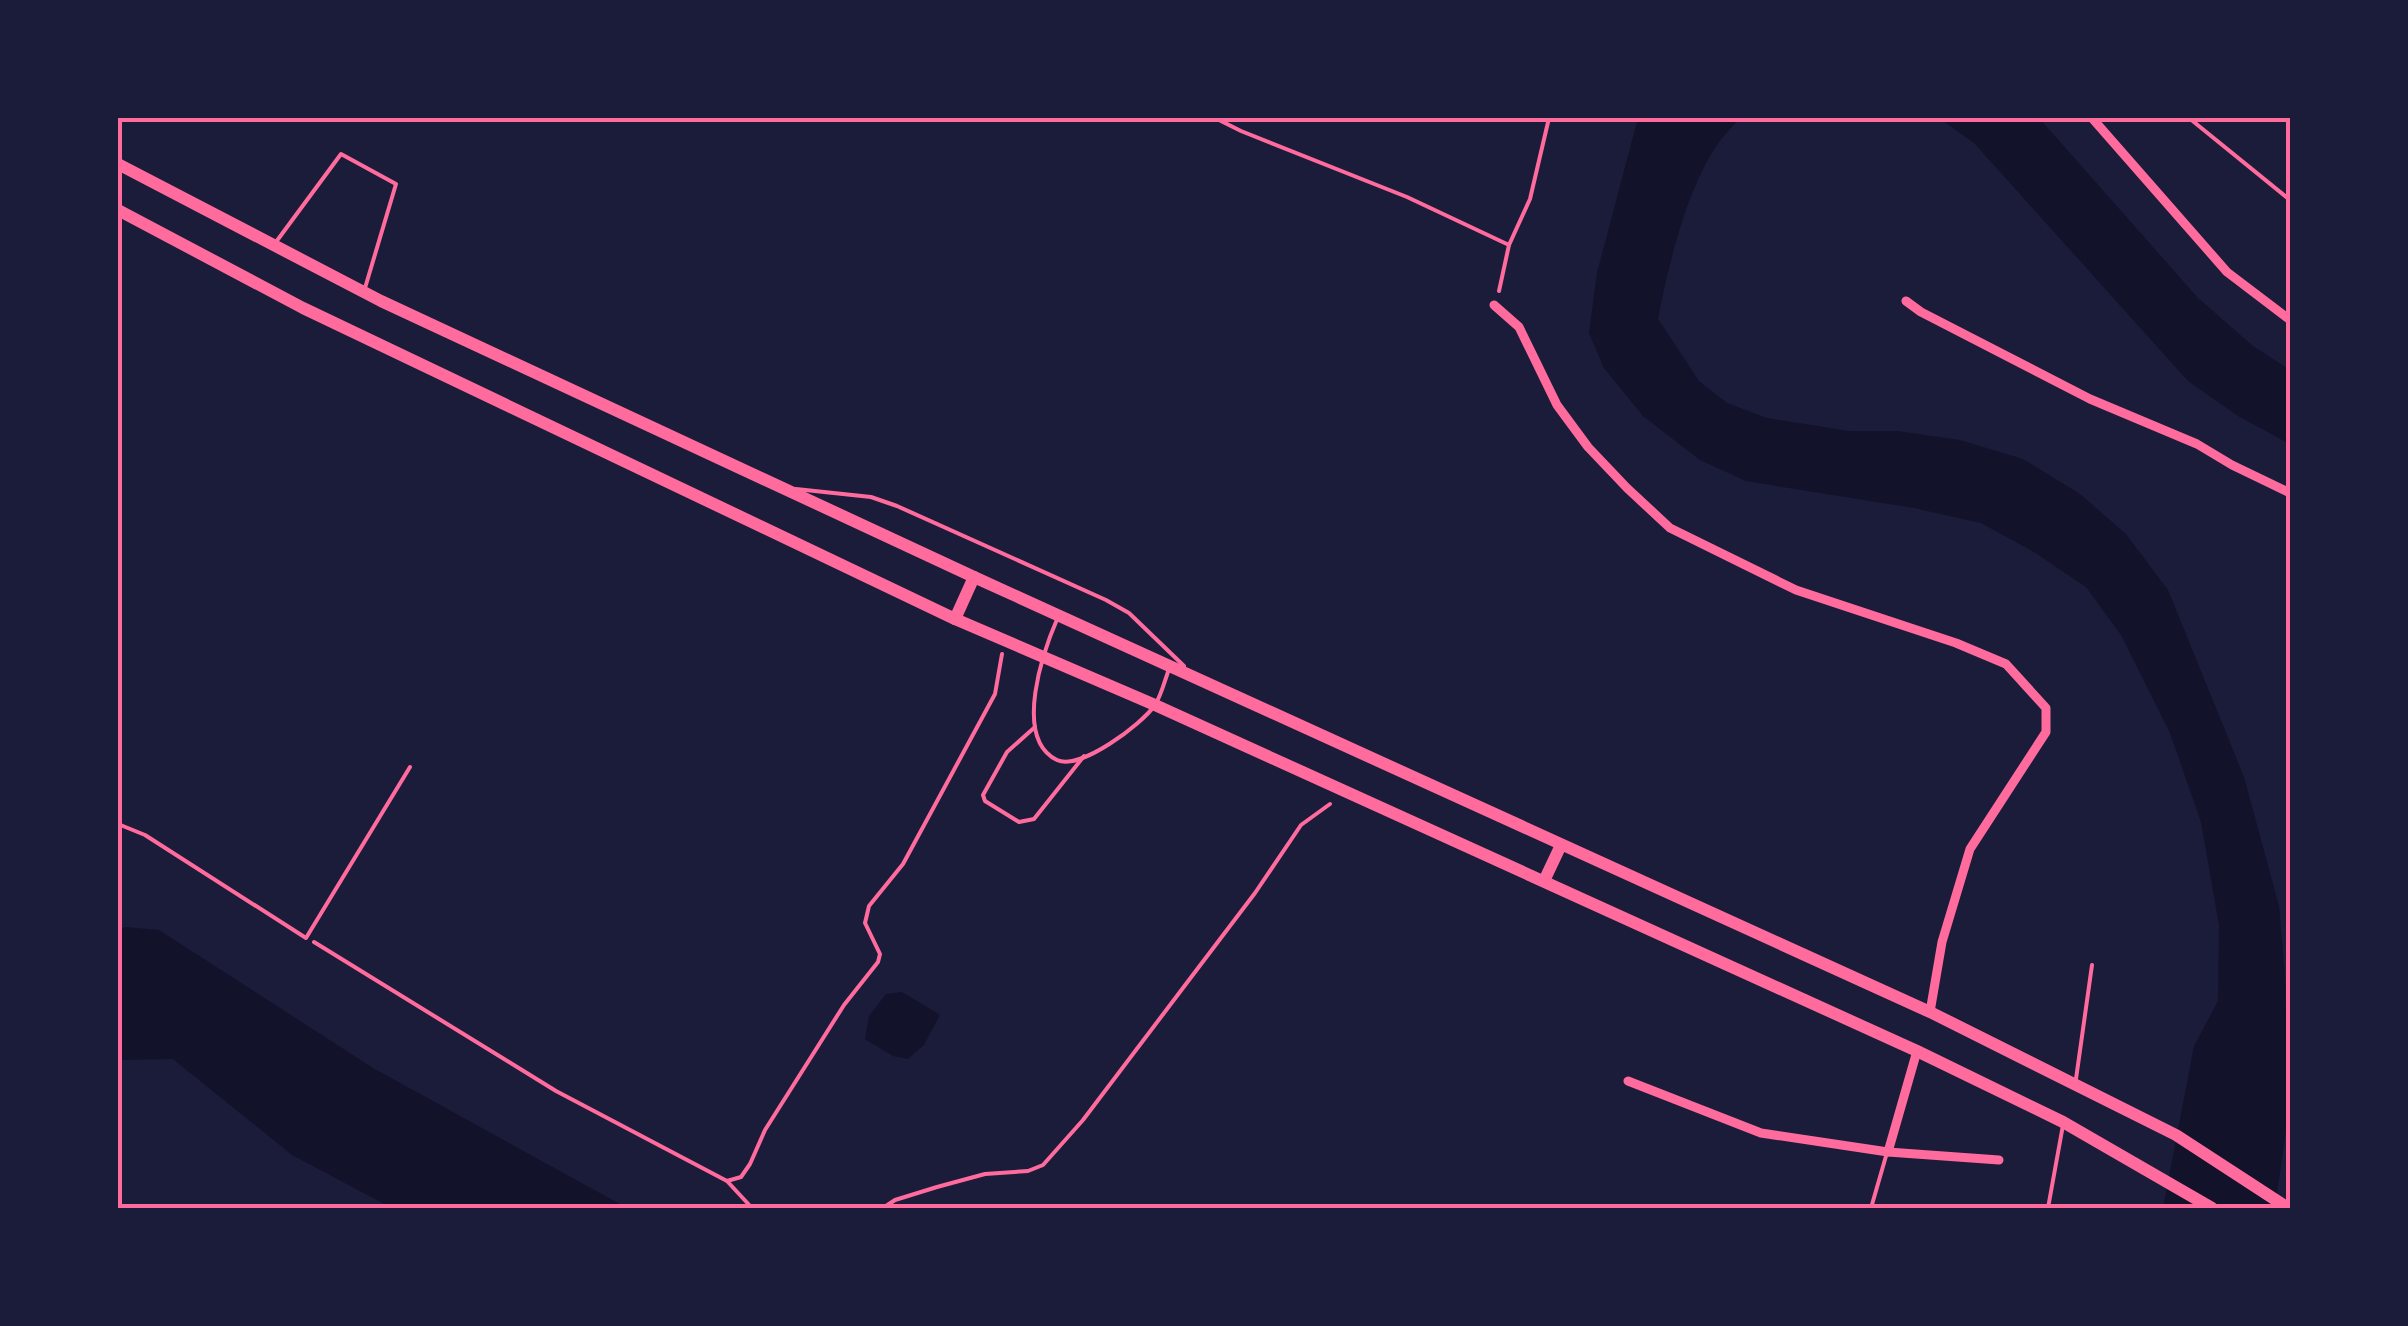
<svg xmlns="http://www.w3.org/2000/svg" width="2408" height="1326" font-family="Cabin,sans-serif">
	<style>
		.water { fill: #12122b }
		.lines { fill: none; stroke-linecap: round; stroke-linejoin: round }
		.path { stroke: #ff6b9d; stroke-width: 4 }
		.service { stroke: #ff6b9d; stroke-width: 4 }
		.minor { stroke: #ff6b9d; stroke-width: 9 }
		.primary { stroke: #ff6b9d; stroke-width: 12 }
		.neatline { fill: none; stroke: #ff6b9d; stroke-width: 4 }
	</style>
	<rect width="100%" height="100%" fill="#1b1b3a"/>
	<g class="water">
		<path d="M1638 118H1740C1732 127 1722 137 1715 148 1686 192 1668 267 1658 319L1699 381 1727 403 1767 418 1849 431H1897L1960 440 2023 459 2080 494 2126 534 2168 590 2244 777 2279 906 2285 976 2288 1116 2275 1208H2163L2194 1046 2218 1001 2219 925 2201 822 2170 733 2121 635 2086 587 2034 552 1981 523 1914 508 1746 481 1700 460 1643 416 1604 368 1589 333 1597 273Z"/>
		<path d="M1939 118H2039L2198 298 2253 346 2290 370V444L2238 416 2188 381 1974 143Z"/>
		<path d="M125 927 159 930 373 1068 627 1208H392L292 1155 173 1059 118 1060V930Z"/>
		<path d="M902 992 940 1015 924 1045 908 1059 893 1056 865 1039 869 1016 886 994Z"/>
	</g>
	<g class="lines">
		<g class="path">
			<path d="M1215 118 1241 131 1407 197 1509 245 1499 291"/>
			<path d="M2189 118 2290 200"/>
			<path d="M1509 245 1530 199 1549 118"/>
			<path d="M314 942 556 1091 727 1181 752 1208"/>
			<path d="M727 1181 741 1177 750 1164 765 1130 844 1005 878 962 880 954 865 923 869 906 903 864 995 694 1002 654"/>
			<path d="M883 1208 895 1200 937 1187 985 1174 1028 1171 1043 1165 1083 1120 1189 980 1255 893 1301 825 1330 804"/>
		</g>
		<g class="service">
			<path d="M276 242 341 154 396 184 365 288"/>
			<path d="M796 489 871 497 897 506 1106 600 1129 613 1184 666"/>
			<path d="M1058 617C1044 649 1012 738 1057 760 1080 771 1142 724 1155 705 1161 696 1165 680 1169 669"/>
			<path d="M1035 727 1007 752 983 795 985 801 1019 822 1034 819 1084 756"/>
			<path d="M118 824 145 835 306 938 410 767"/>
			<path d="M2076 1079 2092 965"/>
			<path d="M1871 1208 1886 1156"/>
			<path d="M2048 1208 2063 1125"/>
		</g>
		<g class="minor">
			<path d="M2092 118 2227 272 2290 320"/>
			<path d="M1906 301 1921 312 2090 399 2197 444 2232 465 2290 493"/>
			<path d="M1494 305 1519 327 1557 405 1588 447 1627 488 1670 528 1796 590 1956 643 2006 664 2046 708V732L1970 849 1942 942 1930 1012"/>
			<path d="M1628 1081 1761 1133 1888 1152 1917 1051"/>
			<path d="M1888 1152 1999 1160"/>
		</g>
		<g class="primary">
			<path d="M118 164 381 301 974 577 1930 1012 2176 1135 2288 1208"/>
			<path d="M118 210 303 308 955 619 1155 705 1917 1051 2063 1122 2212 1208"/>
			<path d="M955 619 974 577"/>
			<path d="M1544 881 1561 845"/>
		</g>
	</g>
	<rect width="2408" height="1326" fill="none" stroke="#1b1b3a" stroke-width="240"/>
	<rect x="120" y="120" width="2168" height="1086" class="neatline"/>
</svg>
